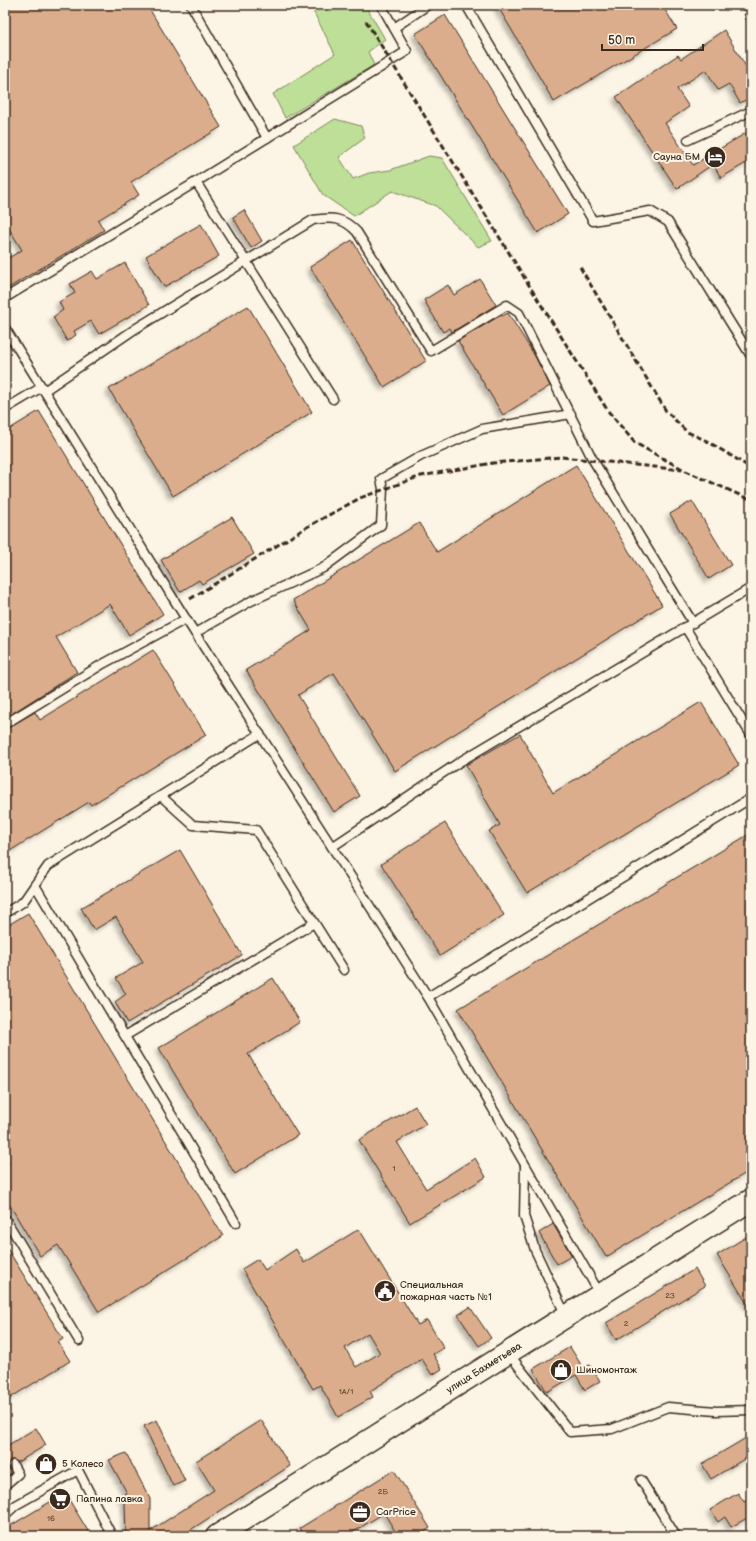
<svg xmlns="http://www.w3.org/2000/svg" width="756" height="1541" font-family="'Balsamiq Sans',sans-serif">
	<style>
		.green { fill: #bedf98; stroke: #7c845b }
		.building { fill: #dbad8c; stroke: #3b2a1e; fill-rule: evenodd; filter: url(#shadow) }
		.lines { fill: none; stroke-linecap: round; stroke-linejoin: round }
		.lane-casing { stroke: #3b2a1e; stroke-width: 11 }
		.secondary-casing { stroke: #3b2a1e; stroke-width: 24 }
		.lane { stroke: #fcf5e5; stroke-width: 8 }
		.secondary { stroke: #fcf5e5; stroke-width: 21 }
		.rail { stroke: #3b2a1e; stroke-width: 3; stroke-dasharray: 6 3; stroke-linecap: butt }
		.labels { text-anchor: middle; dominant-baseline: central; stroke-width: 4; stroke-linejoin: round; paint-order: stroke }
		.number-label { font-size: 8px; fill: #634b3a }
		.poi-label { font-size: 10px; fill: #3b2a1e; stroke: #fcf5e5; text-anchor: start }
		.street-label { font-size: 10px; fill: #3b2a1e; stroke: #fcf5e5 }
	</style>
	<defs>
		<filter id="shadow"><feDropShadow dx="-3.5" dy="3.5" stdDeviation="2" flood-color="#0004"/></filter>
	</defs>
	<rect width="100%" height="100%" fill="#fcf5e5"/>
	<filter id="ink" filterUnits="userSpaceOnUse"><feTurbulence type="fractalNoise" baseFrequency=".025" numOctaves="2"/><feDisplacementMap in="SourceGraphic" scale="8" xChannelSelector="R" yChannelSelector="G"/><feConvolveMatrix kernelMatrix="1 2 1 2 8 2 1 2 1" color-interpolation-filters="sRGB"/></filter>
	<g filter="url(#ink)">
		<g class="green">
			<path d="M310 5H365L385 39 368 52 374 65 285 118 273 94 335 54Z"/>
			<path d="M335 119 361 126 365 138 339 157 353 179 369 173 390 170 429 156 442 158 492 241 478 247 436 206 392 191 354 216 323 195 294 145Z"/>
		</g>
		<g class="building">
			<path d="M5 5H147L221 127 131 182 139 195 98 220 104 230 5 290V260L22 250 5 222Z"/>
			<path d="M497 5H662L677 29 554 102Z"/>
			<path d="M445 15 568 214 538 233 415 34Z"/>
			<path d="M724 30 751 75V97L740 103 729 84 718 90 706 70 677 89 689 107 665 123 693 165 751 130V160L721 178 713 164 677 189 616 97 678 55 681 59Z"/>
			<path d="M244 210 262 241 251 248 233 217Z"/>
			<path d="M201 224 219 256 164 287 146 256Z"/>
			<path d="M352 240 426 361 384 387 310 267Z"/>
			<path d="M125 263 149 305 99 334 91 321 74 331 76 335 67 341 53 317 63 310 59 302 75 293 70 284 92 271 97 279Z"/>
			<path d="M480 279 496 305 452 332 450 328 443 332 424 300 448 285 454 295Z"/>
			<path d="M248 306 312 412 173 496 109 389Z"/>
			<path d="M508 313 535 356 550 386 503 415 458 341 501 315 502 316Z"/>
			<path d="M39 411 163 614 129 635 110 604 56 637 77 672 5 718V432Z"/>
			<path d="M576 465 662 605 395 771 334 673 298 695 360 796 334 812 246 670 311 630 293 600 419 523 437 552Z"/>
			<path d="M692 501 731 565 709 579 670 514Z"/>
			<path d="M232 517 254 554 202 584 199 580 180 592 161 560Z"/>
			<path d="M153 650 206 735 91 805 89 802 5 854V729L35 712 40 720Z"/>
			<path d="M701 702 739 765 527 893 489 831 500 825 466 765 520 734 553 793Z"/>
			<path d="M445 823 504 915 440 956 381 864Z"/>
			<path d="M751 833V1170L606 1257 458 1009Z"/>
			<path d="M180 850 242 955 127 1023 115 1002 126 994 116 978 143 962 116 917 94 930 81 908Z"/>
			<path d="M28 913 223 1236 99 1312 58 1245 40 1256 5 1197V1165L9 1163 5 1156V927Z"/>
			<path d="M273 978 300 1022 248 1054 298 1135 235 1174 159 1048Z"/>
			<path d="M415 1106 426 1124 397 1142 426 1189 475 1158 486 1177 410 1223 359 1140Z"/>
			<path d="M553 1224 572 1256 557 1264 539 1233Z"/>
			<path d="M359 1229 418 1325 427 1320 444 1348 433 1354 442 1369 432 1375 422 1359 370 1391 373 1397 338 1417 320 1385 313 1389 242 1269 258 1259 265 1270 296 1249 304 1263ZM368 1333 380 1353 356 1367 345 1348Z"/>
			<path d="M751 1234V1310L717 1255Z"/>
			<path d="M5 1245 63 1339 58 1342 70 1361 5 1401Z"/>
			<path d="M695 1269 705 1286 616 1340 606 1323Z"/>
			<path d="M470 1307 491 1338 479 1346 458 1315Z"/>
			<path d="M570 1347 583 1368 590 1365 600 1381 585 1390 576 1375 547 1392 533 1369Z"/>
			<path d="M157 1420 185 1481 173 1486 144 1426Z"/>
			<path d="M261 1420 290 1466 181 1536H126L125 1503 121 1496 127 1493 109 1460 126 1453 150 1499V1531L214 1490 196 1461Z"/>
			<path d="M36 1428 46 1445 18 1462 13 1460H10L8 1465V1468L5 1470V1447Z"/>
			<path d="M751 1435V1455L711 1479 702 1464Z"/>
			<path d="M394 1470 430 1528 418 1536H398L384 1513 347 1536H305L300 1528Z"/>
			<path d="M65 1493 91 1536H5V1529Z"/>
			<path d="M738 1493 744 1502 751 1498V1516L731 1527 725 1517 718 1522 710 1510Z"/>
		</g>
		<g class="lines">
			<g class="lane-casing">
				<g id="lane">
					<path d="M191 5 267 138"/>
					<path d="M381 5 394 28"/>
					<path d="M466 5 593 221 650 211 668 222 751 356"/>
					<path d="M688 140 751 111"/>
					<path d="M196 182 333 399"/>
					<path d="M5 298 196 182 407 51 394 28 428 5"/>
					<path d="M5 328 186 619 428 997 600 1294"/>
					<path d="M44 391 135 329 313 220C332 217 343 217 357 232L431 351 507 305 519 313 593 460 693 623"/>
					<path d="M5 409 42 387"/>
					<path d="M685 627 751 735"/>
					<path d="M195 633 251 601 323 568 381 525 383 489 381 479 421 456 482 429 571 414"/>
					<path d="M5 724 101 665 186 619"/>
					<path d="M161 796 193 825 256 830 344 970"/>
					<path d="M332 847 461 761 751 588"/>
					<path d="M35 885 236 1223"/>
					<path d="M5 913 23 902 48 866 260 734"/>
					<path d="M428 997 751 798"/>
					<path d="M125 1036 314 923"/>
					<path d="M525 1166 524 1216 535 1250 566 1316"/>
					<path d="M5 1218 79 1341"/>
					<path d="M509 1354 570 1432 612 1429 668 1407 716 1411 751 1410"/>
					<path d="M641 1480 676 1536"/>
					<path d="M5 1485 18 1474 13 1465"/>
					<path d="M5 1515 16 1505 78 1470 112 1536"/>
				</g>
			</g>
			<g class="secondary-casing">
				<path id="secondary" d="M217 1536 751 1200"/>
			</g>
			<use href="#lane" class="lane"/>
			<use href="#secondary" class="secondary"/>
			<g class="rail">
				<path d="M742 5 751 30"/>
				<path d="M366 21 540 303 608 411 635 443 686 471 751 500"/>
				<path d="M580 267 666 411 687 432 707 441 751 468"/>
				<path d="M190 599 307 527 360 498 421 476 493 463 562 457 682 470"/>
			</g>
		</g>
	</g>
	<defs>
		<g id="hotel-disc" transform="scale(1.15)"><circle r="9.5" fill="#3b2a1e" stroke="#fcf5e5"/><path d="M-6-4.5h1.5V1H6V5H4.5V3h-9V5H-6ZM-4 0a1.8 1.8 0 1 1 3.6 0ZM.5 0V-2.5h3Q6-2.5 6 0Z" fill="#fff"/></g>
		<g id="civic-disc" transform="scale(1.15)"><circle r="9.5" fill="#3b2a1e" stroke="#fcf5e5"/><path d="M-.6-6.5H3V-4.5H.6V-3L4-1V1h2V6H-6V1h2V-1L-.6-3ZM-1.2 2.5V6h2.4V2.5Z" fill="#fff"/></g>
		<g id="shop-disc" transform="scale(1.15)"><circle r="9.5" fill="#3b2a1e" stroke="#fcf5e5"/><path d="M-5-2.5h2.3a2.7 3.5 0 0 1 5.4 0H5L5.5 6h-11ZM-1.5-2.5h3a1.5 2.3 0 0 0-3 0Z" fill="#fff"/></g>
		<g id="supermarket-disc" transform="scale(1.15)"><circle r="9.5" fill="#3b2a1e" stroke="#fcf5e5"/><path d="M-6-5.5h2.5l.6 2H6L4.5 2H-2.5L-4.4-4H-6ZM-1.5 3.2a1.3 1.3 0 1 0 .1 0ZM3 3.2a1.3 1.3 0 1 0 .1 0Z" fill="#fff"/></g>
		<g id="office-disc" transform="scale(1.15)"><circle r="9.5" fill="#3b2a1e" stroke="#fcf5e5"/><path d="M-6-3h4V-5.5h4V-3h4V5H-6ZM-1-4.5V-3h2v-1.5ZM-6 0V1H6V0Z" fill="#fff"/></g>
	</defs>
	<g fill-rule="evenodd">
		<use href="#hotel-disc" x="715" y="157"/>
		<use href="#civic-disc" x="385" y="1291"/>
		<use href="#shop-disc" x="561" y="1370"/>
		<use href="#shop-disc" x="46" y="1464"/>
		<use href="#supermarket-disc" x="60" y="1499"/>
		<use href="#office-disc" x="360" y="1512"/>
	</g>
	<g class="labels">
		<g class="number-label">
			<text x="394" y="1168">1</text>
			<text x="670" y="1295">2З</text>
			<text x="626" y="1323">2</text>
			<text x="346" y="1391">1А/1</text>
			<text x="383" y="1491">2Б</text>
			<text x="51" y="1518">16</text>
		</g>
		<g class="poi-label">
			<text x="700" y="157" text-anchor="end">Сауна БМ</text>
			<text x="400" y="1285">Специальная<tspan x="400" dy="12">пожарная часть №1</tspan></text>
			<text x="576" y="1370">Шиномонтаж</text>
			<text x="62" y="1464">5 Колесо</text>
			<text x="76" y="1499">Папина лавка</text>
			<text x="376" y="1512">CarPrice</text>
		</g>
		<g class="street-label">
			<text transform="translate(484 1368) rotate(-32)">улица Бахметьева</text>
		</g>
	</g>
	<rect width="756" height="1541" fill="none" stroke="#fcf5e5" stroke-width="20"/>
	<rect x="10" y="10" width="736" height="1521" fill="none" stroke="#3b2a1e" stroke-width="1.5" filter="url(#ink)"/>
	<path d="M602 44v6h101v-6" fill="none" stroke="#3b2a1e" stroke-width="2"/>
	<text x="608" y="44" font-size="12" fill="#3b2a1e" stroke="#fcf5e5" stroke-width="3" paint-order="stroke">50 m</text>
</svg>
